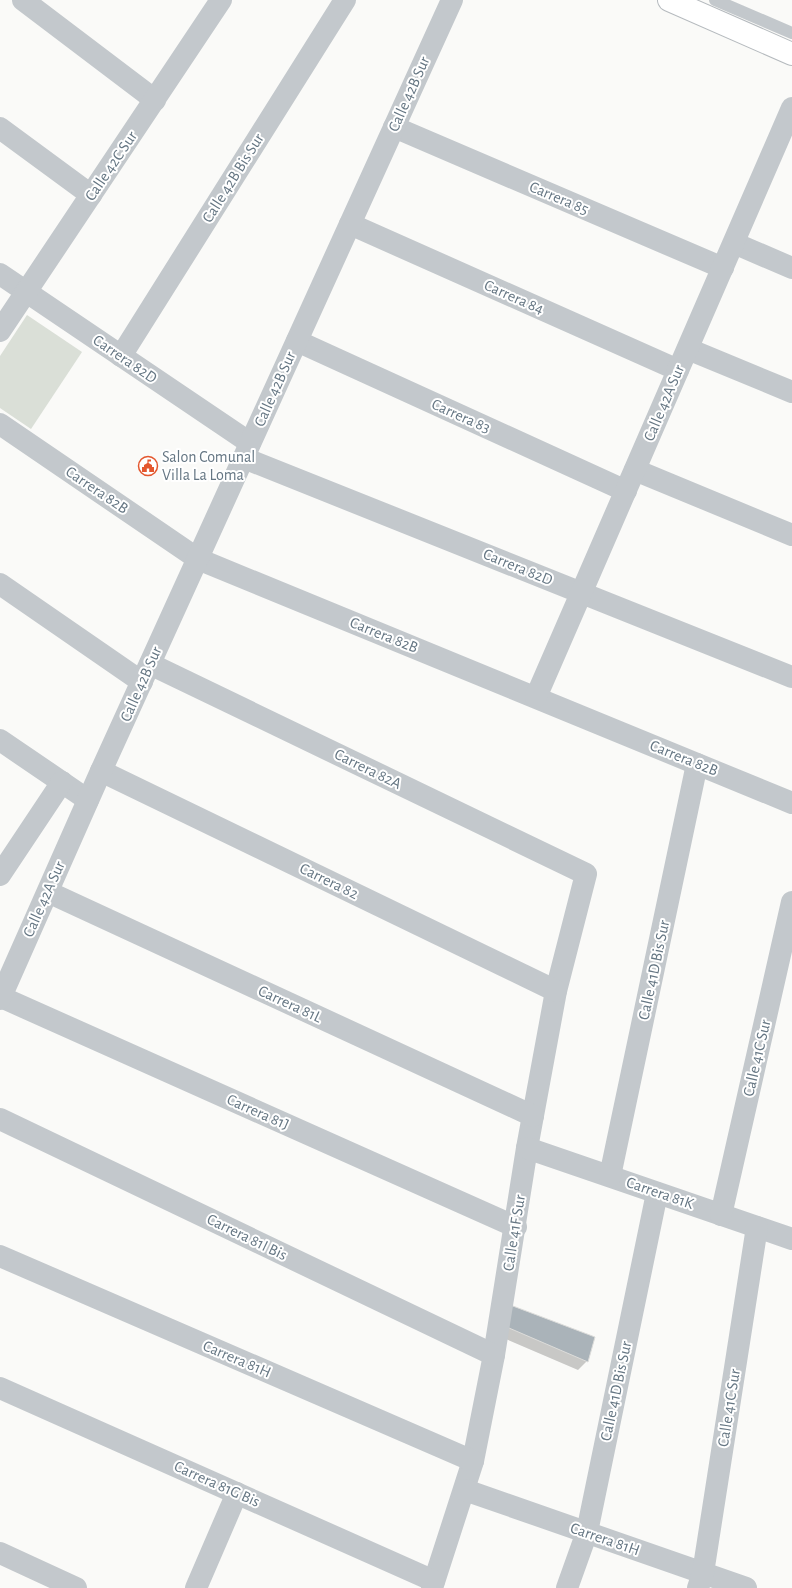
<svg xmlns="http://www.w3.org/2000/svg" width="792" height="1588" font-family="'Alegreya Sans',sans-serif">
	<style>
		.green { fill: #dadfd7 }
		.shadow { fill: #0003 }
		.building { fill: #aab3b9; stroke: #dcdcda }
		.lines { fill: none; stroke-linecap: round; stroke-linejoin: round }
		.primary-casing { stroke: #b5babe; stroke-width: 24 }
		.service { stroke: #c3c8cc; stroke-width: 12 }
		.minor { stroke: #c3c8cc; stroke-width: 22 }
		.tertiary { stroke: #c3c8cc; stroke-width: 22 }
		.primary { stroke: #fff; stroke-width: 22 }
		.labels { text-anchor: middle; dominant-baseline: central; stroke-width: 4; stroke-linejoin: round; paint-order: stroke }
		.street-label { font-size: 16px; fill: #657683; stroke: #fff }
		.poi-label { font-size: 16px; fill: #657683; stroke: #fff; text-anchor: start }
	</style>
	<rect width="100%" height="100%" fill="#fafaf8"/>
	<path class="green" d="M27 315 82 352 31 429 0 408V356Z"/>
	<path class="shadow" d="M497 1313 587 1361 578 1370 494 1334Z"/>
	<path class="building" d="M505 1303 595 1337 588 1362 502 1325Z"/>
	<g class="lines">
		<g class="primary-casing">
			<path id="primary" d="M669 0 792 54"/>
		</g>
		<path class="service" d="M715 0 792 33"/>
		<g class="minor">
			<path d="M23 0 155 100"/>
			<path d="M394 127 723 268"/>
			<path d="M0 128 91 195"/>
			<path d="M350 224 678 370"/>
			<path d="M734 243 792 268"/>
			<path d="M0 274 250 443"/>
			<path d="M0 331 221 0"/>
			<path d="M297 341 626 491"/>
			<path d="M688 349 792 392"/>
			<path d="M121 356 345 0"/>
			<path d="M0 424 198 559 792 803"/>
			<path d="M244 458 792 677"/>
			<path d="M635 470 792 535"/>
			<path d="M0 584 142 682"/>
			<path d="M150 664 586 874 556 991 527 1148 494 1355 473 1461 432 1588"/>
			<path d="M536 697 792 108"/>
			<path d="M0 740 88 800"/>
			<path d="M101 771 556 991"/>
			<path d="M0 875 62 782"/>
			<path d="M48 892 533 1116"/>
			<path d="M1 997 516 1227"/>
			<path d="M0 1119 494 1355"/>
			<path d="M527 1148 792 1239"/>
			<path d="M610 1176 697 764"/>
			<path d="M721 1215 792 902"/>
			<path d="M0 1256 473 1461"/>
			<path d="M0 1388 434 1581"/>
			<path d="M465 1490 746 1588"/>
			<path d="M0 1553 76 1588"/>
			<path d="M196 1588 237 1493"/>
			<path d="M567 1588 587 1532 657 1193"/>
			<path d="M698 1588 703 1573 757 1227"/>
		</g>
		<path class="tertiary" d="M0 999 101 771 452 0"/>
		<use href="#primary" class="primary"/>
	</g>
	<defs>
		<g id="civic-ring" transform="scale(1)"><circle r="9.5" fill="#fff" stroke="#e4572e" stroke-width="1.5"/><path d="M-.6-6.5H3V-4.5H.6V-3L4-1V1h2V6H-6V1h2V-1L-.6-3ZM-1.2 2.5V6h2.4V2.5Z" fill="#e4572e"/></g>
	</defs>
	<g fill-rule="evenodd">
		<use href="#civic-ring" x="148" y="466"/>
	</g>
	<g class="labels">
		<g class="street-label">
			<text transform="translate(409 94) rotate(-66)">Calle 42B Sur</text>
			<text transform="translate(111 166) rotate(-56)">Calle 42C Sur</text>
			<text transform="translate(233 178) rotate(-58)">Calle 42B Bis Sur</text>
			<text transform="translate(559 198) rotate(23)">Carrera 85</text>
			<text transform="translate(514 297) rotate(24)">Carrera 84</text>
			<text transform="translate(125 359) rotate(34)">Carrera 82D</text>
			<text transform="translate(275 389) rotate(-66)">Calle 42B Sur</text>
			<text transform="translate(664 403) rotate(-67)">Calle 42A Sur</text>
			<text transform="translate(461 416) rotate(24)">Carrera 83</text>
			<text transform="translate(97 490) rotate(34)">Carrera 82B</text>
			<text transform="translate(518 567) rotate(22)">Carrera 82D</text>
			<text transform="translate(384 635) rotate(22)">Carrera 82B</text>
			<text transform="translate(141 684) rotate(-66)">Calle 42B Sur</text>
			<text transform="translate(684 758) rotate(22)">Carrera 82B</text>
			<text transform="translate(368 769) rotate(26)">Carrera 82A</text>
			<text transform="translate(329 881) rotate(26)">Carrera 82</text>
			<text transform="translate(44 899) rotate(-66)">Calle 42A Sur</text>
			<text transform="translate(654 970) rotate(-78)">Calle 41D Bis Sur</text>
			<text transform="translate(290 1004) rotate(25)">Carrera 81L</text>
			<text transform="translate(757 1058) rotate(-77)">Calle 41C Sur</text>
			<text transform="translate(258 1112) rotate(24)">Carrera 81J</text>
			<text transform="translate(660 1193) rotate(19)">Carrera 81K</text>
			<text transform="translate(514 1233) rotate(-81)">Calle 41F Sur</text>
			<text transform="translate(247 1237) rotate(26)">Carrera 81I Bis</text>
			<text transform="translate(237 1359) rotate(23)">Carrera 81H</text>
			<text transform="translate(616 1391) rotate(-78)">Calle 41D Bis Sur</text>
			<text transform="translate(729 1408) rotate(-81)">Calle 41C Sur</text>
			<text transform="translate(217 1484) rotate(24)">Carrera 81G Bis</text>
			<text transform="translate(605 1539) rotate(19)">Carrera 81H</text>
		</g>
		<g class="poi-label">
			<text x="162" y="457">Salon Comunal<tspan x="162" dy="18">Villa La Loma</tspan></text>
		</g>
	</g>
</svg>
